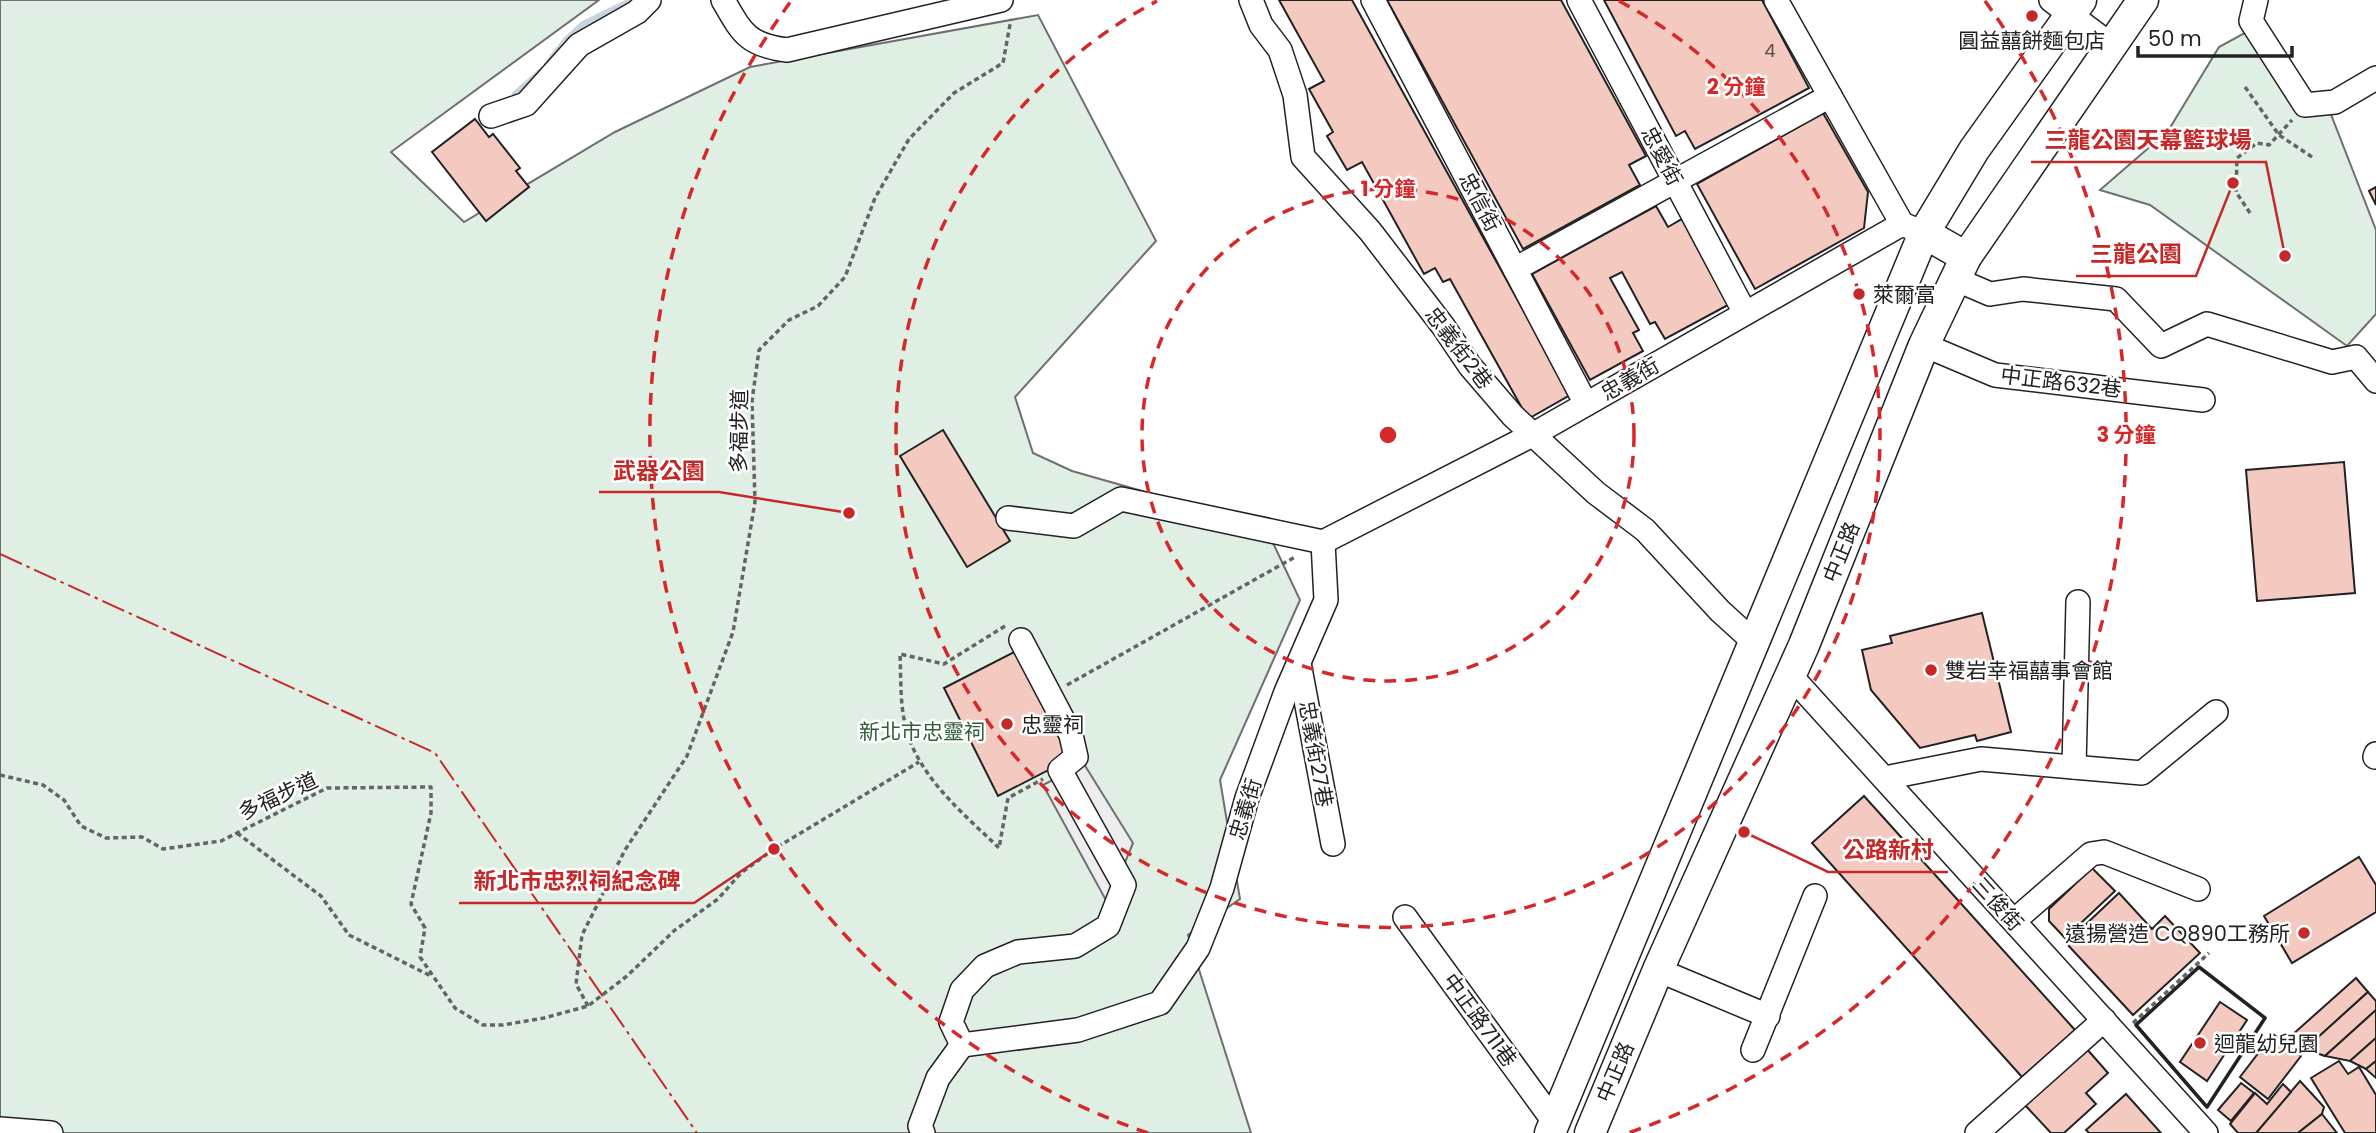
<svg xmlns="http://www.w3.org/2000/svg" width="2376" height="1133" font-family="Poppins,'Noto Sans TC',sans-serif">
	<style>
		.green { fill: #e0efe3; stroke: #6f6f6f; stroke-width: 2 }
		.parking { fill: #ededed; stroke: #6f6f6f; stroke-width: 2 }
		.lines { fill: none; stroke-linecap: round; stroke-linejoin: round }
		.stream { stroke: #c7d3dd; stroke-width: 6 }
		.building { fill: #f3c9c0; stroke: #222; stroke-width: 2 }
		.minor-casing { stroke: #222; stroke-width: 26 }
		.major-casing { stroke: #222; stroke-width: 33 }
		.path { stroke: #646464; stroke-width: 3.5; stroke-dasharray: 5 3.5; stroke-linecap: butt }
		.minor { stroke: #fff; stroke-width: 23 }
		.major { stroke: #fff; stroke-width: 30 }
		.wall { stroke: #222; stroke-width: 3.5 }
		.power { stroke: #c62828; stroke-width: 2; stroke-dasharray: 24 5 3.5 5; stroke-linecap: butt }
		.ring { fill: none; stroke: #d62828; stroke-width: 3.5; stroke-dasharray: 12 9 }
		.poi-dot { fill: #c62828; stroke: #fff; stroke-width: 2.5 }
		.labels { text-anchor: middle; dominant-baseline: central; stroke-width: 5; stroke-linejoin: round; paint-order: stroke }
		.number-label { font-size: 18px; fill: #564c4a }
		.poi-label { font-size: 21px; fill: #222; stroke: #fff; text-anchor: start }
		.street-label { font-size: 21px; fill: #222; stroke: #fff }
		.park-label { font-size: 21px; fill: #2f5e38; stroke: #fff }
		.centre { fill: #d62828; stroke: #fff; stroke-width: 3.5 }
		.ring-label { font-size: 21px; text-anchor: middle; font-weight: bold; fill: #d62828; stroke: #fff; stroke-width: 5; stroke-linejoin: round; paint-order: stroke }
		.leader { fill: none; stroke: #c62828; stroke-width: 2.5 }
		.callout-dot { fill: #c62828; stroke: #fff; stroke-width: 2.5 }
		.callout-label { font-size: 23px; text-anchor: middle; font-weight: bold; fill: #c62828; stroke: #fff; stroke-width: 5; stroke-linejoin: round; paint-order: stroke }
	</style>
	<rect width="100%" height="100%" fill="#fff"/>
	<g class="green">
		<path d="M0 0H599L391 152 464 222 615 132 750 67 1038 15 1156 241 1015 397 1033 453 1072 471 1265 526 1300 600 1220 780 1240 899 1188 935 1251 1133H0Z"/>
		<path d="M2250 30 2301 110 2330 112 2376 230V314L2347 346 2150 205 2100 190 2168 131 2219 47Z"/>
	</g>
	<path class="parking" d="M1084 764 1133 843 1108 904 1043 785Z"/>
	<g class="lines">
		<g class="stream">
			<path d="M547 64 565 41 583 24 632 0"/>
			<path d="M515 94 540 72"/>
		</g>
	</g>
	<g class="building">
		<path d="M1279 0H1352L1570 395 1528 419 1450 279 1443 282 1435 268 1424 274 1362 162 1347 170 1327 136 1333 132 1309 89 1324 81Z"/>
		<path d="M1387 0H1561L1646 156 1629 165 1640 185 1523 249Z"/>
		<path d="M1604 0H1762L1809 88 1695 149 1685 131 1676 136Z"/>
		<path d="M1823 113 1868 192 1864 228 1755 289 1697 184Z"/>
		<path d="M475 119 489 137 493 134 520 168 516 171 529 187 486 221 432 152Z"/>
		<path d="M2376 187V205L2369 191Z"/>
		<path d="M1656 206 1668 227 1682 219 1728 305 1665 339 1655 322 1650 324 1622 272 1610 278 1639 330 1633 333 1643 351 1590 380 1532 274Z"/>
		<path d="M943 430 1010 541 967 567 900 456Z"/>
		<path d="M2344 462 2355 593 2257 601 2246 470Z"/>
		<path d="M1982 613 2011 732 1977 741 1975 735 1920 748 1871 690 1862 650 1892 643 1890 636Z"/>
		<path d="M1016 651 1070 759 998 796 944 688Z"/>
		<path d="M1864 796 2075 1030 2022 1077 1812 843Z"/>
		<path d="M2359 857 2376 885V912L2292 963 2264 916Z"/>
		<path d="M2092 868 2115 891 2065 938 2049 921V909Z"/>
		<path d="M2119 893 2152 929 2165 916 2200 953 2133 1015 2066 943Z"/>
		<path d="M2356 978 2368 992 2305 1049 2292 1035Z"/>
		<path d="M2368 992 2376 1001V1010L2325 1056 2305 1049Z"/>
		<path d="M2220 1002 2247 1020 2207 1081 2180 1062Z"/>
		<path d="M2376 1010V1038L2350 1061 2325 1056Z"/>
		<path d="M2273 1034 2301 1056 2268 1099 2240 1077Z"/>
		<path d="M2376 1038V1061L2366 1069 2350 1061Z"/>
		<path d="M2086 1048 2108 1073 2086 1093 2096 1104 2064 1133H2051L2024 1104Z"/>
		<path d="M2339 1061 2348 1074 2359 1067 2376 1095V1133H2345L2311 1078Z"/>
		<path d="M2376 1061V1078L2366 1069Z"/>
		<path d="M2300 1081 2324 1107 2322 1114 2298 1133H2256Z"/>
		<path d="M2241 1083 2254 1093 2231 1121 2218 1110Z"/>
		<path d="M2283 1084 2291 1092 2256 1133H2238L2230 1124 2255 1093 2267 1104Z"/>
		<path d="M2126 1094 2161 1133H2089L2086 1130Z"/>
		<path d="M2322 1114 2337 1133H2298Z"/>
	</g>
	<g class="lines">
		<g class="minor-casing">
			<g id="minor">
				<path d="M723 0C742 33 747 45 787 50L1001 0"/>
				<path d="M1251 0 1261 25 1280 50 1295 95 1303 157 1370 231 1443 326 1470 366 1513 416 1596 493 1645 530 1720 611 1753 641"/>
				<path d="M1373 0 1586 404"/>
				<path d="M1579 0 1745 313"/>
				<path d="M1776 0 1902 224"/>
				<path d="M2051 0 2112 46"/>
				<path d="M2256 0 2251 21 2305 105 2335 102 2376 78"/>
				<path d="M491 116 526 104 579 45 637 12 649 0"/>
				<path d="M1515 269 1830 96"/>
				<path d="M1955 279 1990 294 2023 289 2116 299 2161 346 2207 324 2332 362 2356 357 2376 381"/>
				<path d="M1924 345 1995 375 2203 400"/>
				<path d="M1008 518 1074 526 1121 499 1323 542"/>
				<path d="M1323 542 1534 434 1902 224 1924 233"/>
				<path d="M1021 640 1071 735 1076 757 1060 770 1124 885 1108 926 1075 946 1018 952 985 966 962 990 951 1022 962 1045 1078 1030 1160 1003 1198 948 1222 888 1247 798 1286 692 1326 600 1323 542"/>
				<path d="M1299 663 1333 844"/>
				<path d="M1790 675 2206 1133"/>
				<path d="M2375 757 2376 754"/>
				<path d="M2074 767 2078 602"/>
				<path d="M1885 778 1981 759 2142 773 2216 712"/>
				<path d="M1405 917 1555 1123"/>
				<path d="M2014 921 2091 854 2104 852 2198 889"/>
				<path d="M1658 970 1768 1016"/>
				<path d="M1753 1050 1815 896"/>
				<path d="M0 1129 51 1133"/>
				<path d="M923 1133 920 1126 938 1078 962 1045"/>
				<path d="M1977 1133 2104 1020"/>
			</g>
		</g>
		<g class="major-casing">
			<g id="major">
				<path d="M1924 233 1966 257"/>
				<path d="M1550 1133 1924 233 1974 150 2081 0"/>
				<path d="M1590 1133 1658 970 1804 645 1924 345 1966 257 2143 0"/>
			</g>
		</g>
		<g class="path">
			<path d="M2245 87 2279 135 2315 159"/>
			<path d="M2250 213 2236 192 2237 158 2257 143 2269 145 2292 120"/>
			<path d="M1005 626 944 664 900 654C901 675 900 698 904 719 913 773 962 812 999 848L1008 798 1043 779"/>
			<path d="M1067 685 1295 557"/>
			<path d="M0 775 43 785 64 800 81 826 106 838 142 837 163 849 221 841 327 788 431 787V813L411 904 425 928 420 957 455 1008 483 1025H503L544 1018 588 1006 627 976 675 930 718 899 741 873 774 849 919 762"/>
			<path d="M237 833 321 896 349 935 431 976"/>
			<path d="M588 1006 576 984 582 935 625 850 687 756 733 632 755 502 752 401 759 350 789 320 818 306 845 277 875 198 909 139 954 93 1003 63 1011 19"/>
			<path d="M2133 1023 2209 953"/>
		</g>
		<use href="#minor" class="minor"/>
		<use href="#major" class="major"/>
		<path class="wall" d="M2199 967 2265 1018 2207 1107 2136 1025Z"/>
		<path class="power" d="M0 554 435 753 697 1133"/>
	</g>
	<g class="ring">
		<circle cx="1388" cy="435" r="246"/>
		<path d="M1619 1A492 492 0 1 1 1157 1"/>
		<path d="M1148 1133A738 738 0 0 1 791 1M1985 1A738 738 0 0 1 1628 1133"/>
	</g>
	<g class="poi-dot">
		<circle cx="2032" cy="16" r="7"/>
		<circle cx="1859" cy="294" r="7"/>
		<circle cx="1931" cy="670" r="7"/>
		<circle cx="1007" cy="724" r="7"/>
		<circle cx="2304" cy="933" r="7"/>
		<circle cx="2200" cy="1043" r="7"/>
	</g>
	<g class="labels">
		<g class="number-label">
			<text x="1770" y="50">4</text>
		</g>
		<g class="poi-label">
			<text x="2032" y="40" text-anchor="middle">圓益囍餅麵包店</text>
			<text x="1873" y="294">萊爾富</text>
			<text x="1945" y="670">雙岩幸福囍事會館</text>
			<text x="1021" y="724">忠靈祠</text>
			<text x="2290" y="933" text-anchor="end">遠揚營造 CQ890工務所</text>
			<text x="2214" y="1043">迴龍幼兒園</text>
		</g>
		<g class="street-label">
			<text transform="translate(1662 156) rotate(62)">忠愛街</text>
			<text transform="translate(1480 202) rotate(62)">忠信街</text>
			<text transform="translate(1459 348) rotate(53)">忠義街2巷</text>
			<text transform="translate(1630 379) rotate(-30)">忠義街</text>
			<text transform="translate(2061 382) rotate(7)">中正路632巷</text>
			<text transform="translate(739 431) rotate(-89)">多福步道</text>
			<text transform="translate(1841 552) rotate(-68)">中正路</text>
			<text transform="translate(1316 754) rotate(80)">忠義街27巷</text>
			<text transform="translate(278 796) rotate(-25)">多福步道</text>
			<text transform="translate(1245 809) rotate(-73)">忠義街</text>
			<text transform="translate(1998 904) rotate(48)">三俊街</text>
			<text transform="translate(1480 1020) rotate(54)">中正路711巷</text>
			<text transform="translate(1615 1072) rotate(-67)">中正路</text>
		</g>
		<g class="park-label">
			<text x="922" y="731">新北市忠靈祠</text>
		</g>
	</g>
	<circle cx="1388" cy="435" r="10" class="centre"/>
	<g class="ring-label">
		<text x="1736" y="94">2 分鐘</text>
		<text x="1388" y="196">1 分鐘</text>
		<text x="2126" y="442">3 分鐘</text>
	</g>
	<path class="leader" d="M2285 256L2266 162H2031M2233 183L2196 276H2076M849 513L719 492H599M1744 832L1828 872H1948M774 849L694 903H459"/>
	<g class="callout-dot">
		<circle cx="2285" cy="256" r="7"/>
		<circle cx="2233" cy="183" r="7"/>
		<circle cx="849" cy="513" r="7"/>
		<circle cx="1744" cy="832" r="7"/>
		<circle cx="774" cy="849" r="7"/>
	</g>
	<g class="callout-label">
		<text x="2148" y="148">三龍公園天幕籃球場</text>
		<text x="2136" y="262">三龍公園</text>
		<text x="659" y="479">武器公園</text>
		<text x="1888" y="858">公路新村</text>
		<text x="577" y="889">新北市忠烈祠紀念碑</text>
	</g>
	<path d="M2138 46v10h154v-10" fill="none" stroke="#222222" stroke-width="3.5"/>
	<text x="2148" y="46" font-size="21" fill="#222222" stroke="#ffffff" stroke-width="5" paint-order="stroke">50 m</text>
</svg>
